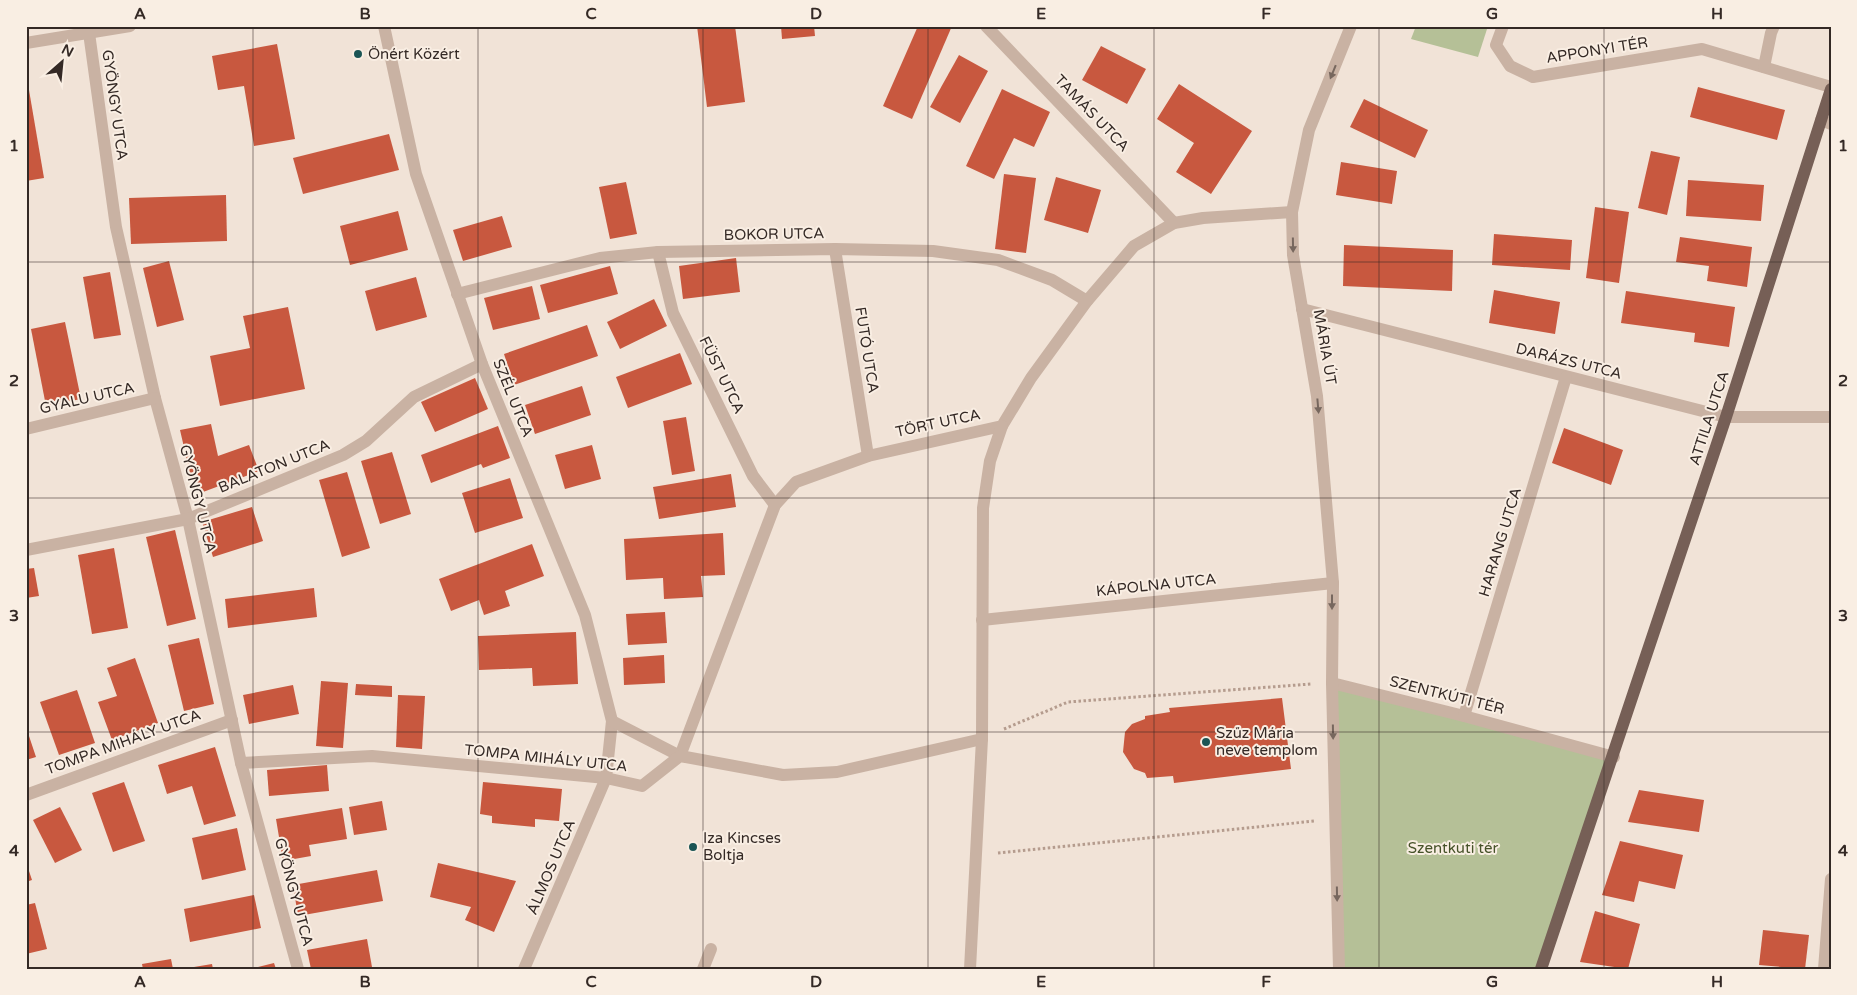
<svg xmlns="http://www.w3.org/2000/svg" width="1857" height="995" font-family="'Varela Round',sans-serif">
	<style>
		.green { fill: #b5c097 }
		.building { fill: #c8583f }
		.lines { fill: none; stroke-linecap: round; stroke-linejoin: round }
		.path { stroke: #b59c8e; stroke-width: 3; stroke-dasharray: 2.5 2.5; stroke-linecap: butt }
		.minor { stroke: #c9b2a3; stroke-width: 12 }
		.major { stroke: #765f56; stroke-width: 12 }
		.oneway { fill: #77675e }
		.grid { fill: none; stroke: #342925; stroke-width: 1; stroke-opacity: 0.55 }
		.poi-dot { fill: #1b5555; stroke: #f9eee3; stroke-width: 2 }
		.labels { text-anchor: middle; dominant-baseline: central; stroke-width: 4; stroke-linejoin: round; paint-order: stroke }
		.street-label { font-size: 15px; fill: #342925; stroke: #f9eee3 }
		.poi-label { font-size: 15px; fill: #342925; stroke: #f9eee3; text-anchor: start }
		.park-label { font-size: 15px; fill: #465229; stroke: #f9eee3 }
		.neatline { fill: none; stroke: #342925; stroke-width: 2 }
		.grid-label { font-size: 16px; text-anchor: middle; font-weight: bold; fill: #342925 }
	</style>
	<rect width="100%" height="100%" fill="#f1e3d7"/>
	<g class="green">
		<path d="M1416 26H1488L1478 57 1411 39Z"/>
		<path d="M1332 683 1614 757 1541 969H1339Z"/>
	</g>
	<g class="building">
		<path d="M697 26H735L745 102 707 107Z"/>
		<path d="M781 26H814L815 36 782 39Z"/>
		<path d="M918 26H952L912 119 883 106Z"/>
		<path d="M277 44 295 139 254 146 244 86 218 90 212 56Z"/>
		<path d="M1101 46 1146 69 1127 104 1082 80Z"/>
		<path d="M959 55 988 71 960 123 930 107Z"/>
		<path d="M1179 84 1252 131 1211 194 1176 172 1194 143 1157 119Z"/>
		<path d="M1698 87 1785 110 1777 140 1690 117Z"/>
		<path d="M1002 89 1050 112 1034 147 1014 138 994 179 966 166Z"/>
		<path d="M26 90H29L44 178 26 181Z"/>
		<path d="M1364 99 1428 130 1415 158 1350 127Z"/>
		<path d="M389 134 399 170 303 194 293 158Z"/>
		<path d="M1651 151 1680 157 1667 215 1638 208Z"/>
		<path d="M1341 162 1397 171 1392 204 1336 195Z"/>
		<path d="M1004 174 1036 178 1026 253 995 249Z"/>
		<path d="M1056 177 1101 190 1088 233 1044 220Z"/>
		<path d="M1688 180 1764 185 1761 221 1686 216Z"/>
		<path d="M626 182 637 234 610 239 599 187Z"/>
		<path d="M226 195 227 241 131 244 129 198Z"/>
		<path d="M1595 207 1629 212 1619 283 1586 278Z"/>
		<path d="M398 211 408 250 350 265 340 226Z"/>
		<path d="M502 216 512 247 463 261 453 230Z"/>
		<path d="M1494 234 1572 240 1570 270 1492 265Z"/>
		<path d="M1680 237 1752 247 1747 287 1707 281 1709 266 1676 262Z"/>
		<path d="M1344 245 1453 250 1452 291 1343 286Z"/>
		<path d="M736 258 740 292 683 299 679 266Z"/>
		<path d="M169 261 184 320 157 327 143 268Z"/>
		<path d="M610 266 618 294 548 313 540 285Z"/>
		<path d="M110 272 121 335 94 339 83 277Z"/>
		<path d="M416 277 427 317 376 331 365 291Z"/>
		<path d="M532 286 540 319 493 330 484 298Z"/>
		<path d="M1494 290 1560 302 1555 334 1489 323Z"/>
		<path d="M1626 291 1735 307 1729 347 1694 342 1695 333 1621 323Z"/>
		<path d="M654 299 667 326 620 349 607 322Z"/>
		<path d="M288 307 305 389 220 406 210 356 250 348 243 316Z"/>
		<path d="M65 322 81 399 46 406 31 329Z"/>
		<path d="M587 325 598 356 514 385 504 354Z"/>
		<path d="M680 353 692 384 628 408 616 377Z"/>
		<path d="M475 378 488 409 435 432 421 402Z"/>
		<path d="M582 386 591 415 535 434 525 405Z"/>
		<path d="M686 417 695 471 672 475 663 421Z"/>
		<path d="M211 424 218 456 249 445 259 471 195 495 180 430Z"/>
		<path d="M498 426 510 458 483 468 481 464 431 483 421 455Z"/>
		<path d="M1564 428 1623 450 1611 485 1552 463Z"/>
		<path d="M592 445 601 479 565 489 555 455Z"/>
		<path d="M392 452 411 514 380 524 361 461Z"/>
		<path d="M347 472 370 548 342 557 319 480Z"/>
		<path d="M731 474 736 507 659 519 653 487Z"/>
		<path d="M510 478 523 518 475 533 462 493Z"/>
		<path d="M252 507 263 541 213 557 202 522Z"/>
		<path d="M175 530 196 619 167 626 146 537Z"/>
		<path d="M723 533 725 575 701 576 703 597 664 599 663 578 626 580 624 539Z"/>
		<path d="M532 544 544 576 505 591 510 606 484 615 479 600 451 611 439 579Z"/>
		<path d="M114 548 128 628 92 634 78 555Z"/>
		<path d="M34 568 39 596 26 598V569Z"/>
		<path d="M314 588 317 617 228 628 225 599Z"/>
		<path d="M665 612 667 643 628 645 626 614Z"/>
		<path d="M576 632 578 684 533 686 532 668 479 670 478 636Z"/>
		<path d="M199 638 214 704 184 711 168 645Z"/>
		<path d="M664 655 665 683 624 685 623 658Z"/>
		<path d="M135 658 158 723 112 740 98 702 117 696 107 668Z"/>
		<path d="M321 681 348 683 343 748 316 746Z"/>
		<path d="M356 684 392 686V697L355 695Z"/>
		<path d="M293 685 299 714 249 724 243 695Z"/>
		<path d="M77 690 95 743 59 755 40 702Z"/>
		<path d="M398 695 425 696 422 749 396 747Z"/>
		<path d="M1282 698 1291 769 1174 783 1173 776 1147 778 1145 773 1134 769 1123 752 1125 732 1132 724 1145 719V716L1170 712 1169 708Z"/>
		<path d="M26 727 36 757 26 760Z"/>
		<path d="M215 747 236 816 204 825 192 786 167 794 158 765Z"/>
		<path d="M327 765 329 791 269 796 267 770Z"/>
		<path d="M124 782 145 841 113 852 92 793Z"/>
		<path d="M483 782 562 789 559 821 535 819V827L492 823V816L480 814Z"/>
		<path d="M1639 790 1704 800 1699 832 1628 822Z"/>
		<path d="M382 801 387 830 354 835 349 807Z"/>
		<path d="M60 807 82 850 55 863 33 820Z"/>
		<path d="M342 808 347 839 309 845 311 856 283 861 276 819Z"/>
		<path d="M237 828 246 870 202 880 192 838Z"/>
		<path d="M1620 841 1683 855 1675 889 1639 881 1634 902 1602 895Z"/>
		<path d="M26 862 32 880 26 882Z"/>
		<path d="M438 863 516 881 494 932 465 920 471 907 430 897Z"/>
		<path d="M377 870 383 901 298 916 293 885Z"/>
		<path d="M254 895 261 928 190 942 184 909Z"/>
		<path d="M35 903 47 949 26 954V905Z"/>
		<path d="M1595 911 1640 924 1628 969 1580 962Z"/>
		<path d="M1763 930 1809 935 1805 969 1759 965Z"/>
		<path d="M367 939 372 967 362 969H311L307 950Z"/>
		<path d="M171 959 173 969H143L142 964Z"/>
		<path d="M274 963 276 969H255L254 968Z"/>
		<path d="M212 964 213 969H188V968Z"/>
	</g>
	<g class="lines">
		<g class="path">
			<path d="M1004 729 1068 702 1311 684"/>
			<path d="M998 853 1315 821"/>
		</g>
		<g class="minor">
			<path d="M384 26 416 174 482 364 585 615 612 721 606 778 524 969"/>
			<path d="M986 26 1174 223"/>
			<path d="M1503 26 1496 45 1510 66 1533 77 1702 49 1831 87"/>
			<path d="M89 33 116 227 155 398 188 519 241 763 298 969"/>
			<path d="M26 43 130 26"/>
			<path d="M1764 67 1771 33 1774 26"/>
			<path d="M1821 120 1831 124"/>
			<path d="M835 249 868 456"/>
			<path d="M658 252 673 313 753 476 775 505"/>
			<path d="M457 294 600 258 658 252 835 249 933 251 998 260 1052 280 1087 301"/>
			<path d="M1302 309 1726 417H1831"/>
			<path d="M26 429 155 398"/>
			<path d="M26 550 188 519 343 455 366 441 414 397 482 364"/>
			<path d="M982 620 1333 583"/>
			<path d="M1332 683 1464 716 1614 757"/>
			<path d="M1464 716 1566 377"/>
			<path d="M612 721 680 756 775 505 796 482 868 456 1002 426 1031 378 1087 301 1134 246 1174 223 1203 218 1292 212"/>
			<path d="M241 763 372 756 606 778 642 786 680 756 783 775 837 772 982 739"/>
			<path d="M26 795 232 720"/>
			<path d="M703 969 711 949"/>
			<path d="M970 969 982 739 983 508 990 461 1002 426"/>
			<path d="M1339 969 1332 683 1333 583 1317 396 1293 255 1292 212 1309 130 1351 26"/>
			<path d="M1824 969 1831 879"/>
		</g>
		<path class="major" d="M1541 969 1726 417 1831 89"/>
	</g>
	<defs><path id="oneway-solid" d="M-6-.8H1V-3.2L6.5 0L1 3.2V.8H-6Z" transform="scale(1.25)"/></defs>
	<g class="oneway">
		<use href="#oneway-solid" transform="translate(1333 72) rotate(112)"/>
		<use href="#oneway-solid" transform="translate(1293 245) rotate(89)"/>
		<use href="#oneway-solid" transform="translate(1318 406) rotate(85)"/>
		<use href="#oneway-solid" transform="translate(1332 602) rotate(90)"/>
		<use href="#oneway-solid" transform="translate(1333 732) rotate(89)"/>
		<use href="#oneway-solid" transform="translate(1337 894) rotate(89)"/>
	</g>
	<path class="grid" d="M253 26V969M478 26V969M703 26V969M928 26V969M1154 26V969M1379 26V969M1604 26V969M26 262H1831M26 498H1831M26 732H1831"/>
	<g class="poi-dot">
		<circle cx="358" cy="54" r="5"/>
		<circle cx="1206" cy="742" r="5"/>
		<circle cx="693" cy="847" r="5"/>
	</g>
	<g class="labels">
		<g class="street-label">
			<text transform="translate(1597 50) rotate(-9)">APPONYI TÉR</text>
			<text transform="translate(115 105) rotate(82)">GYÖNGY UTCA</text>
			<text transform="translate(1092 113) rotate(46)">TAMÁS UTCA</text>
			<text transform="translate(774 234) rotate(-1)">BOKOR UTCA</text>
			<text transform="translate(1325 347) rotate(80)">MÁRIA ÚT</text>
			<text transform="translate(867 350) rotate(81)">FUTÓ UTCA</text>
			<text transform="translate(1569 361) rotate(14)">DARÁZS UTCA</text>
			<text transform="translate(722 375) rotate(64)">FÜST UTCA</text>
			<text transform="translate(87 398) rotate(-13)">GYALU UTCA</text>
			<text transform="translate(513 398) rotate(68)">SZÉL UTCA</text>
			<text transform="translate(1709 418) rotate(-72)">ATTILA UTCA</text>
			<text transform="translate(938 423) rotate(-12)">TÖRT UTCA</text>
			<text transform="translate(274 466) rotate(-22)">BALATON UTCA</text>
			<text transform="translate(198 499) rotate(76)">GYÖNGY UTCA</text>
			<text transform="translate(1500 542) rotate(-73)">HARANG UTCA</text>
			<text transform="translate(1156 585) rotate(-6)">KÁPOLNA UTCA</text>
			<text transform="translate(1447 695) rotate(14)">SZENTKÚTI TÉR</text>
			<text transform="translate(123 742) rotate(-20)">TOMPA MIHÁLY UTCA</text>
			<text transform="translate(546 758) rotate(6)">TOMPA MIHÁLY UTCA</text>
			<text transform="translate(551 867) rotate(-67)">ÁLMOS UTCA</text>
			<text transform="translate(294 892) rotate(75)">GYÖNGY UTCA</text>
		</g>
		<g class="poi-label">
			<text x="368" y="54">Önért Közért</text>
			<text x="1216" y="733">Szűz Mária<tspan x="1216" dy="17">neve templom</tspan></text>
			<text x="703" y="838">Iza Kincses<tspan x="703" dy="17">Boltja</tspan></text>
		</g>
		<g class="park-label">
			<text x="1453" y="848">Szentkuti tér</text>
		</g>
	</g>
	<rect width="1857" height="995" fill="none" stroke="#f9eee3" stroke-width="55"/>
	<g transform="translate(62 62) rotate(27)" stroke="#f9eee3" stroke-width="4" paint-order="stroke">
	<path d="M0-4L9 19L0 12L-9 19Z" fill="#342925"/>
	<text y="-8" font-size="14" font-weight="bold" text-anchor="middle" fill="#342925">N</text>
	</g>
	<rect x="28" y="28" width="1802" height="940" class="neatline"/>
	<g class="grid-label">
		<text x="140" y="19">A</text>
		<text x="365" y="19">B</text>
		<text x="591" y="19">C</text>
		<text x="816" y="19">D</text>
		<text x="1041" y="19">E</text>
		<text x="1266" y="19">F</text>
		<text x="1492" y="19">G</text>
		<text x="1717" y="19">H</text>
		<text x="14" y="151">1</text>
		<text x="1843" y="151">1</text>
		<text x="14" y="386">2</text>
		<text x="1843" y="386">2</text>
		<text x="14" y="621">3</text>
		<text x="1843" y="621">3</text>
		<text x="14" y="856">4</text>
		<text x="1843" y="856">4</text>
		<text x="140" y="987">A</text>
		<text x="365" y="987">B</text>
		<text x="591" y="987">C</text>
		<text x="816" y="987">D</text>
		<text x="1041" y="987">E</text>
		<text x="1266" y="987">F</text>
		<text x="1492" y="987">G</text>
		<text x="1717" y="987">H</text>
	</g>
</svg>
